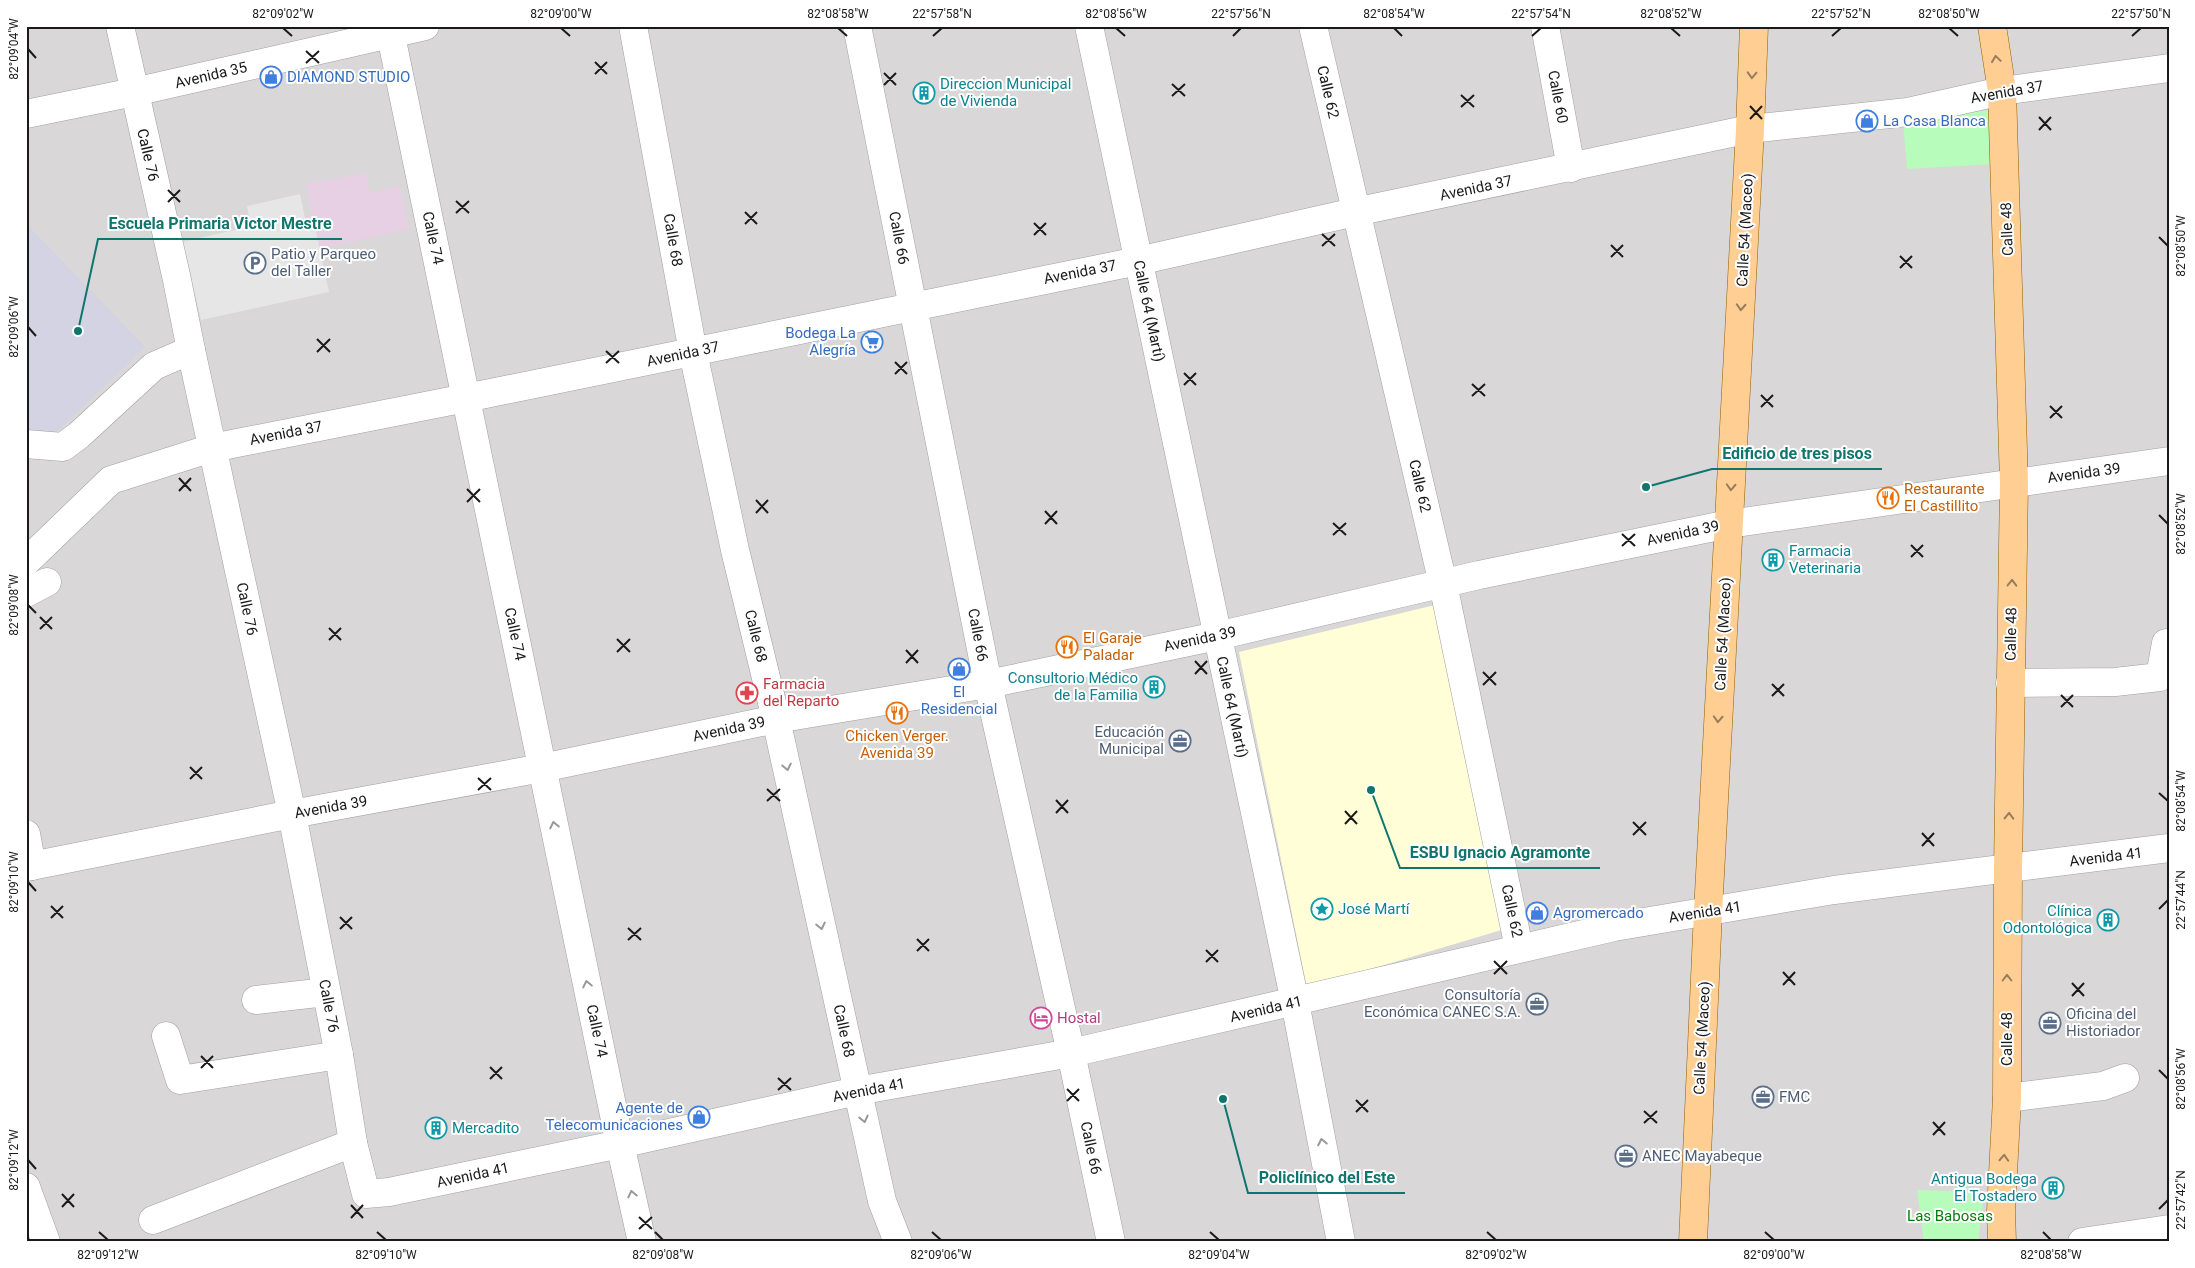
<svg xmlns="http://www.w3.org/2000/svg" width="2195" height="1268" font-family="Roboto,sans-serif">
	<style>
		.residential { fill: #d9d7d7 }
		.industrial { fill: #e7d0e3 }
		.education { fill: #fffed6 }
		.park { fill: #b7fcbb }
		.parking { fill: #e6e6e6 }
		.plaza { fill: #d3d3e3 }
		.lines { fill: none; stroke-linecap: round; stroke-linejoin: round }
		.minor-casing { stroke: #a1a1a1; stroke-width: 29 }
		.major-casing { stroke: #915e00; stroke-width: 29 }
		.minor { stroke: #fff; stroke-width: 28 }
		.major { stroke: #ffce92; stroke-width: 28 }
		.oneway { stroke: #987d5c }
		.oneway2 { stroke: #989898 }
		.ticks { fill: none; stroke: #1a1a1a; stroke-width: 2 }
		.labels { text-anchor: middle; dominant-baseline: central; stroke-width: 4; stroke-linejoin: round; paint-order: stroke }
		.street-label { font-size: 15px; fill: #1a1a1a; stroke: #fff }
		.shop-label { font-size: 15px; fill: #366cbe; stroke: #fff; text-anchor: start }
		.culture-label { font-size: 15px; fill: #0d838f; stroke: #fff; text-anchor: start }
		.service-label { font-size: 15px; fill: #4e5e75; stroke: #fff; text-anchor: start }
		.food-label { font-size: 15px; fill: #c56008; stroke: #fff; text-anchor: start }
		.health-label { font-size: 15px; fill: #be3a42; stroke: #fff; text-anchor: start }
		.hotel-label { font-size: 15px; fill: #b23c85; stroke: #fff; text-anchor: start }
		.park-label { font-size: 15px; fill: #057c0d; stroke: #fff }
		.leader { fill: none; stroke: #0f766e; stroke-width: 2 }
		.callout-dot { fill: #0f766e; stroke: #fff; stroke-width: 2 }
		.callout-label { font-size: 16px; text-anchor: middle; font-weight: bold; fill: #0f766e; stroke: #fff; stroke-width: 4; stroke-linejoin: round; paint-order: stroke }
		.neatline { fill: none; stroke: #1a1a1a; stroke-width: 2 }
		.ticks-label { font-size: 12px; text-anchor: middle; fill: #1a1a1a }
	</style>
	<rect width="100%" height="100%" fill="#ede8df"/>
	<rect class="residential" x="26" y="26" width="2143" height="1216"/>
	<path class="industrial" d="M366 173 370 193 400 186 409 229 319 249 306 184Z"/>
	<path class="education" d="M1435 605 1505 929 1307 988 1239 652Z"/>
	<g class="park">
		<path d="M1989 110 1993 164 1907 169 1903 122Z"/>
		<path d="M1917 1190 1984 1192 1978 1242H1924Z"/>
	</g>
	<path class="parking" d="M300 194 307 227 313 225 316 232 329 292 201 320 183 242 251 226 247 206Z"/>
	<path class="plaza" d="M26 224 145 347 26 461Z"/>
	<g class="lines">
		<g class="minor-casing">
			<g id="minor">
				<path d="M120 26 177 280 191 350 292 814 339 1055 353 1143 366 1194 389 1192 620 1144 857 1091 1071 1053 1614 927 1834 890 2169 848"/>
				<path d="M389 26 620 1144 642 1242"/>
				<path d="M633 26 693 352 735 550 776 719 882 1201 898 1242"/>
				<path d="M857 26 988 684 1071 1053 1111 1242"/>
				<path d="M1089 26 1295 1002 1341 1242"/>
				<path d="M1313 26 1443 584 1519 948"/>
				<path d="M1545 26 1571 168"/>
				<path d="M26 114 134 92 425 26"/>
				<path d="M26 444 63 447 79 435 154 366 191 350"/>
				<path d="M26 562 111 480 212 448 466 398 1138 261 1355 212 1750 129 1908 112 2002 91 2169 68"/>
				<path d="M26 593 47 582"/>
				<path d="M2010 683 2115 682 2160 677 2166 643"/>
				<path d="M26 834 32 866"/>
				<path d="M26 867 292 814 542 768 776 719 988 684 1217 636 1479 575 1729 524 2169 461"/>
				<path d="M256 1000 326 992"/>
				<path d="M166 1036 180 1080 339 1055"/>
				<path d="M2007 1098 2103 1086 2125 1078"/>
				<path d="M26 1187 46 1242"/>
				<path d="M153 1220 353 1143"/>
				<path d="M2082 1242 2169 1229"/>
			</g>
		</g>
		<g class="major-casing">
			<g id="major">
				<path d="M1992 26 2002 91 2014 483 2008 869 2007 1098 2001 1211 2002 1242"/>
				<path d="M1693 1242 1708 912 1750 129 1754 26"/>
			</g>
		</g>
		<use href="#minor" class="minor"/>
		<use href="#major" class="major"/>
	</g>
	<defs><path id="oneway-chevron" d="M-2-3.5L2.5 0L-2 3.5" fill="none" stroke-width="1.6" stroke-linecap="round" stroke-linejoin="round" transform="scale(1.25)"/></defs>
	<g class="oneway">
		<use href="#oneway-chevron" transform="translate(1996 59) rotate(-98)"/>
		<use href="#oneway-chevron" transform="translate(1752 75) rotate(92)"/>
		<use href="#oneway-chevron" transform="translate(1741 307) rotate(93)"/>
		<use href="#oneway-chevron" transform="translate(1731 487) rotate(93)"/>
		<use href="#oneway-chevron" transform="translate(2012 583) rotate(-89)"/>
		<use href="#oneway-chevron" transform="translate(1718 719) rotate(93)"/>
		<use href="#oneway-chevron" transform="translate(2009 816) rotate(-89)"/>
		<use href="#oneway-chevron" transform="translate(2007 978) rotate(-90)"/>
		<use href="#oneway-chevron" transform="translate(2004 1158) rotate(-87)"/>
	</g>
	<g class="oneway2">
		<use href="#oneway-chevron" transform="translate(787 767) rotate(78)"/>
		<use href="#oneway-chevron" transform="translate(554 825) rotate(-102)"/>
		<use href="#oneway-chevron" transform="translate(821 926) rotate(78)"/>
		<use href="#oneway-chevron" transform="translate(587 984) rotate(-102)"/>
		<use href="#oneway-chevron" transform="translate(864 1119) rotate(77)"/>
		<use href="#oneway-chevron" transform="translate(1322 1142) rotate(-101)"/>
		<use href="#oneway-chevron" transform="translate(632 1194) rotate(-103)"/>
	</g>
	<path class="ticks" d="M283 28 292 36M561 28 570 36M838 28 847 36M1116 28 1125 36M1394 28 1402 36M1671 28 1680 36M1949 28 1958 36M933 36 942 28M1233 36 1241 28M1532 36 1541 28M1832 36 1841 28M2132 36 2141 28M28 49 36 58M306 51 319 63M595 62 607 74M306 63 319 51M884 73 896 85M595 74 607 62M1172 84 1185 96M884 85 896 73M1461 95 1474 107M1172 96 1185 84M1750 106 1762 119M1461 107 1474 95M2039 117 2051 130M1750 119 1762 106M2039 130 2051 117M168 190 180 202M456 201 469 213M168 202 180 190M745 212 757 224M456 213 469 201M1034 223 1046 235M745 224 757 212M1322 234 1335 246M1034 235 1046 223M2159 237 2168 246M1611 245 1623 257M1322 246 1335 234M1900 256 1912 268M1611 257 1623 245M1900 268 1912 256M28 327 36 336M317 339 330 352M606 351 619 363M317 352 330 339M895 362 907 374M606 363 619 351M1184 373 1196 385M895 374 907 362M1472 384 1485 396M1184 385 1196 373M1761 395 1773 407M1472 396 1485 384M2050 406 2062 418M1761 407 1773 395M2050 418 2062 406M179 478 191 491M467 489 480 502M179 491 191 478M756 500 768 513M467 502 480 489M1045 511 1057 524M756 513 768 500M2159 515 2168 524M1333 523 1346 535M1045 524 1057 511M1622 534 1635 546M1333 535 1346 523M1911 545 1923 557M1622 546 1635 534M1911 557 1923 545M28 605 36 613M40 617 52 629M329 628 341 640M40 629 52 617M617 639 630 652M329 640 341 628M906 650 918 663M617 652 630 639M1195 661 1207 674M906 663 918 650M1483 672 1496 685M1195 674 1207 661M1772 684 1784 696M1483 685 1496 672M2061 695 2073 707M1772 696 1784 684M2061 707 2073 695M190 767 202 779M478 778 491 790M190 779 202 767M767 789 780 801M478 790 491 778M2159 793 2168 801M1056 800 1068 813M767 801 780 789M1345 811 1357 824M1056 813 1068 800M1633 822 1646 835M1345 824 1357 811M1922 833 1934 846M1633 835 1646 822M1922 846 1934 833M28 882 36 891M51 906 63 918M2159 909 2168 900M340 917 352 929M51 918 63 906M628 928 641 940M340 929 352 917M917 939 929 951M628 940 641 928M1206 950 1218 962M917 951 929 939M1494 961 1507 974M1206 962 1218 950M1783 972 1795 985M1494 974 1507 961M2072 983 2084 996M1783 985 1795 972M2072 996 2084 983M201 1056 213 1068M490 1067 502 1079M201 1068 213 1056M2159 1070 2168 1079M778 1078 791 1090M490 1079 502 1067M1067 1089 1079 1101M778 1090 791 1078M1356 1100 1368 1112M1067 1101 1079 1089M1644 1111 1657 1123M1356 1112 1368 1100M1933 1122 1945 1135M1644 1123 1657 1111M1933 1135 1945 1122M28 1160 36 1169M62 1194 74 1207M351 1205 363 1218M62 1207 74 1194M2159 1209 2168 1200M639 1217 652 1229M351 1218 363 1205M639 1229 652 1217M99 1232 108 1240M377 1232 386 1240M655 1232 663 1240M932 1232 941 1240M1210 1232 1219 1240M1487 1232 1496 1240M1765 1232 1774 1240M2043 1232 2051 1240"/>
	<defs>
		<g id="shop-ring" transform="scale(1.125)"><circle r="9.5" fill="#fff" stroke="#3f7fe0" stroke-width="1.5"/><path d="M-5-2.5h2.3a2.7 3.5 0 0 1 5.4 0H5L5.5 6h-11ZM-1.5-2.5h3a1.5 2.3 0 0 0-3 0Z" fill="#3f7fe0"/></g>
		<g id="building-ring" transform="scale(1.125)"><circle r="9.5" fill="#fff" stroke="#0f9aa8" stroke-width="1.5"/><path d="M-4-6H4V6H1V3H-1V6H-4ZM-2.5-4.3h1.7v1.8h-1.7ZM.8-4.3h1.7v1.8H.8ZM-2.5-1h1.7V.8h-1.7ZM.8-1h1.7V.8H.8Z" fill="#0f9aa8"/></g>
		<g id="parking-ring" transform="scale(1.125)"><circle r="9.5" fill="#fff" stroke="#5c6f8a" stroke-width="1.5"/><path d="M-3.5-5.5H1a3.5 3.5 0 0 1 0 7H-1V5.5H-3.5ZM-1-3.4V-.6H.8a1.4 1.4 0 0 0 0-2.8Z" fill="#5c6f8a"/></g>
		<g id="supermarket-ring" transform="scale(1.125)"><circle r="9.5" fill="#fff" stroke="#3f7fe0" stroke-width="1.5"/><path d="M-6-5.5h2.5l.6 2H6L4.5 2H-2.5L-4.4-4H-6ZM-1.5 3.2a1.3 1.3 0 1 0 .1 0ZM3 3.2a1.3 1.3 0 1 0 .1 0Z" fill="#3f7fe0"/></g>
		<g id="restaurant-ring" transform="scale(1.125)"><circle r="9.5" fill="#fff" stroke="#e8710a" stroke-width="1.5"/><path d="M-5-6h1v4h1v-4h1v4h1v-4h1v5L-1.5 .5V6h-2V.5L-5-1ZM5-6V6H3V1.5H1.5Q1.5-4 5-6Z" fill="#e8710a"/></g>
		<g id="pharmacy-ring" transform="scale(1.125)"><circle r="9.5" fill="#fff" stroke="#e0444e" stroke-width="1.5"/><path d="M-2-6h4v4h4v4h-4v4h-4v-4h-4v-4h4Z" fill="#e0444e"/></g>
		<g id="office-ring" transform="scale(1.125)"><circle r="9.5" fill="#fff" stroke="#5c6f8a" stroke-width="1.5"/><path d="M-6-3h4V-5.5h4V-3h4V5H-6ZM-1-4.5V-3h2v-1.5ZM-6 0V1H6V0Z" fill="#5c6f8a"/></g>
		<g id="sight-ring" transform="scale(1.125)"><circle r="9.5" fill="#fff" stroke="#0f9aa8" stroke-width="1.5"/><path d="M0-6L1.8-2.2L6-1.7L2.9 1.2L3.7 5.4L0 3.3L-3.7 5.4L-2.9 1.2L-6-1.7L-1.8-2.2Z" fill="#0f9aa8"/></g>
		<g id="hotel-ring" transform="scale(1.125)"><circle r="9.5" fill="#fff" stroke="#d1479c" stroke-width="1.5"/><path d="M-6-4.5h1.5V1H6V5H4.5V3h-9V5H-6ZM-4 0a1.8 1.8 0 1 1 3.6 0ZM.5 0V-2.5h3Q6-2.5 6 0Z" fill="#d1479c"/></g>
	</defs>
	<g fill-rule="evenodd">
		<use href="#shop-ring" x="271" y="77"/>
		<use href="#building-ring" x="924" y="93"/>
		<use href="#shop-ring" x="1867" y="121"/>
		<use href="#parking-ring" x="255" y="263"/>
		<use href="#supermarket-ring" x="872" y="342"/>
		<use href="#restaurant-ring" x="1888" y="498"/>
		<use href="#building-ring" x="1773" y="560"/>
		<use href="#restaurant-ring" x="1067" y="647"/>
		<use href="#shop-ring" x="959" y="669"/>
		<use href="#building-ring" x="1154" y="687"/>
		<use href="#pharmacy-ring" x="747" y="693"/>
		<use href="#restaurant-ring" x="897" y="713"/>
		<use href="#office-ring" x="1180" y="741"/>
		<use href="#sight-ring" x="1322" y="909"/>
		<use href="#shop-ring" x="1537" y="913"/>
		<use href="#building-ring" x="2108" y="920"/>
		<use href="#office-ring" x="1537" y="1004"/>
		<use href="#hotel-ring" x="1041" y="1018"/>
		<use href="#office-ring" x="2050" y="1023"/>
		<use href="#office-ring" x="1763" y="1097"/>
		<use href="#shop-ring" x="699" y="1117"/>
		<use href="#building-ring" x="436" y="1128"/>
		<use href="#office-ring" x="1626" y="1156"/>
		<use href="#building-ring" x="2053" y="1188"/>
	</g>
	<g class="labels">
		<g class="street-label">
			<text transform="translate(211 75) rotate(-13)">Avenida 35</text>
			<text transform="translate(1328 92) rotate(77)">Calle 62</text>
			<text transform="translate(2007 92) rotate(-10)">Avenida 37</text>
			<text transform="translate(1558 97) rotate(79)">Calle 60</text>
			<text transform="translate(148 155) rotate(77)">Calle 76</text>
			<text transform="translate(1476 188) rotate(-12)">Avenida 37</text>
			<text transform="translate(2007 229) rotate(-92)">Calle 48</text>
			<text transform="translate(1745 230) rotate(-87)">Calle 54 (Maceo)</text>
			<text transform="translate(433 238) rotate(78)">Calle 74</text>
			<text transform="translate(899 238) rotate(79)">Calle 66</text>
			<text transform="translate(673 240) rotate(80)">Calle 68</text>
			<text transform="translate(1080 272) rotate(-11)">Avenida 37</text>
			<text transform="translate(1149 311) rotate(78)">Calle 64 (Martí)</text>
			<text transform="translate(683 354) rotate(-12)">Avenida 37</text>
			<text transform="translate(286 433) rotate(-11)">Avenida 37</text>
			<text transform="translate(2084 473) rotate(-8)">Avenida 39</text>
			<text transform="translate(1420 486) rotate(77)">Calle 62</text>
			<text transform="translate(1683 533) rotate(-12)">Avenida 39</text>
			<text transform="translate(247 609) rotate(78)">Calle 76</text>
			<text transform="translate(515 634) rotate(78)">Calle 74</text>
			<text transform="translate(1723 634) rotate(-87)">Calle 54 (Maceo)</text>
			<text transform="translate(2011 634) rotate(-89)">Calle 48</text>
			<text transform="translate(978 635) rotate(79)">Calle 66</text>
			<text transform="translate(756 636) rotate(76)">Calle 68</text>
			<text transform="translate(1200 639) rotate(-12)">Avenida 39</text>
			<text transform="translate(1232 707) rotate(78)">Calle 64 (Martí)</text>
			<text transform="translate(729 729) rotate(-12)">Avenida 39</text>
			<text transform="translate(331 807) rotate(-10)">Avenida 39</text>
			<text transform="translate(2106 857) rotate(-7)">Avenida 41</text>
			<text transform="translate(1512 911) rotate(78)">Calle 62</text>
			<text transform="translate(1705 912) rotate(-9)">Avenida 41</text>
			<text transform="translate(329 1006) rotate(79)">Calle 76</text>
			<text transform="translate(1266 1009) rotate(-13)">Avenida 41</text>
			<text transform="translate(597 1031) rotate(78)">Calle 74</text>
			<text transform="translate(844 1031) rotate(78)">Calle 68</text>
			<text transform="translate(1702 1038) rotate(-87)">Calle 54 (Maceo)</text>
			<text transform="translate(2007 1039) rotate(-90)">Calle 48</text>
			<text transform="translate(869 1090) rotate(-11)">Avenida 41</text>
			<text transform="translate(1091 1148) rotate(78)">Calle 66</text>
			<text transform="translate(473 1175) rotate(-12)">Avenida 41</text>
		</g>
		<g class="shop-label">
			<text x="287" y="77">DIAMOND STUDIO</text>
			<text x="1883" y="121">La Casa Blanca</text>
			<text x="856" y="333" text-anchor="end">Bodega La<tspan x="856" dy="17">Alegría</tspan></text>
			<text x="959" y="692" text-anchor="middle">El<tspan x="959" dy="17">Residencial</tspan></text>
			<text x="1553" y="913">Agromercado</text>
			<text x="683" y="1108" text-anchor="end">Agente de<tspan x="683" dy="17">Telecomunicaciones</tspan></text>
		</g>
		<g class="culture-label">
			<text x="940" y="84">Direccion Municipal<tspan x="940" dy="17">de Vivienda</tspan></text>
			<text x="1789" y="551">Farmacia<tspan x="1789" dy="17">Veterinaria</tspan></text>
			<text x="1138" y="678" text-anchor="end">Consultorio Médico<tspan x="1138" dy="17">de la Familia</tspan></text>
			<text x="1338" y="909">José Martí</text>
			<text x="2092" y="911" text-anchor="end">Clínica<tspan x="2092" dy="17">Odontológica</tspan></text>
			<text x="452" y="1128">Mercadito</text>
			<text x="2037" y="1179" text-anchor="end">Antigua Bodega<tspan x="2037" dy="17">El Tostadero</tspan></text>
		</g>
		<g class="service-label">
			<text x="271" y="254">Patio y Parqueo<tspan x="271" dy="17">del Taller</tspan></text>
			<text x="1164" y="732" text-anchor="end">Educación<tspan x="1164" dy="17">Municipal</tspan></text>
			<text x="1521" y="995" text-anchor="end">Consultoría<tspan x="1521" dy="17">Económica CANEC S.A.</tspan></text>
			<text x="2066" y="1014">Oficina del<tspan x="2066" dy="17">Historiador</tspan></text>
			<text x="1779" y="1097">FMC</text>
			<text x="1642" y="1156">ANEC Mayabeque</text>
		</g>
		<g class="food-label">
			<text x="1904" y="489">Restaurante<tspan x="1904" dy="17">El Castillito</tspan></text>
			<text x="1083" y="638">El Garaje<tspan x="1083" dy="17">Paladar</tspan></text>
			<text x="897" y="736" text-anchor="middle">Chicken Verger.<tspan x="897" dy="17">Avenida 39</tspan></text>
		</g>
		<g class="health-label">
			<text x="763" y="684">Farmacia<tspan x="763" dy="17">del Reparto</tspan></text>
		</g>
		<g class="hotel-label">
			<text x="1057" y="1018">Hostal</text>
		</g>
		<g class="park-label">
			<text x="1950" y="1216">Las Babosas</text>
		</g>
	</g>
	<path class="leader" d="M78 331L98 239H342M1646 487L1712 469H1882M1371 790L1400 868H1600M1223 1099L1248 1193H1405"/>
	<g class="callout-dot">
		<circle cx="78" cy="331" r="5"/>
		<circle cx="1646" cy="487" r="5"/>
		<circle cx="1371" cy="790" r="5"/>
		<circle cx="1223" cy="1099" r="5"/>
	</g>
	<g class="callout-label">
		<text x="220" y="229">Escuela Primaria Victor Mestre</text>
		<text x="1797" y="459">Edificio de tres pisos</text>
		<text x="1500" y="858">ESBU Ignacio Agramonte</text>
		<text x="1327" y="1183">Policlínico del Este</text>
	</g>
	<rect width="2195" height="1268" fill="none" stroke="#ffffff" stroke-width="55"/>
	<rect x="28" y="28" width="2140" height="1212" class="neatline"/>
	<g class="ticks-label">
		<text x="283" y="18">82°09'02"W</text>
		<text x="561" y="18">82°09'00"W</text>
		<text x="838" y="18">82°08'58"W</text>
		<text x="942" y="18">22°57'58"N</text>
		<text x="1116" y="18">82°08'56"W</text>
		<text x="1241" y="18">22°57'56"N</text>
		<text x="1394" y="18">82°08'54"W</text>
		<text x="1541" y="18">22°57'54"N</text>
		<text x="1671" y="18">82°08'52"W</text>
		<text x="1841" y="18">22°57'52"N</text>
		<text x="1949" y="18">82°08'50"W</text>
		<text x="2141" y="18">22°57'50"N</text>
		<text transform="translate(14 49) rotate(-90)" y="4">82°09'04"W</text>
		<text transform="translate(2181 246) rotate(-90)" y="4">82°08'50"W</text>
		<text transform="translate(14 327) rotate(-90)" y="4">82°09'06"W</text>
		<text transform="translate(2181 524) rotate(-90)" y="4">82°08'52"W</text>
		<text transform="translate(14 605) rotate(-90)" y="4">82°09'08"W</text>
		<text transform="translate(2181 801) rotate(-90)" y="4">82°08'54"W</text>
		<text transform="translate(14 882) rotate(-90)" y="4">82°09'10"W</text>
		<text transform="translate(2181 900) rotate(-90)" y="4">22°57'44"N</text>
		<text transform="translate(2181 1079) rotate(-90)" y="4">82°08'56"W</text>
		<text transform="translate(14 1160) rotate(-90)" y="4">82°09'12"W</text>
		<text transform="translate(2181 1200) rotate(-90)" y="4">22°57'42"N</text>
		<text x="108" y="1259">82°09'12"W</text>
		<text x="386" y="1259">82°09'10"W</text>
		<text x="663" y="1259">82°09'08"W</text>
		<text x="941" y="1259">82°09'06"W</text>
		<text x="1219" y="1259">82°09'04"W</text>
		<text x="1496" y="1259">82°09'02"W</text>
		<text x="1774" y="1259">82°09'00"W</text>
		<text x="2051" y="1259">82°08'58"W</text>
	</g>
</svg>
